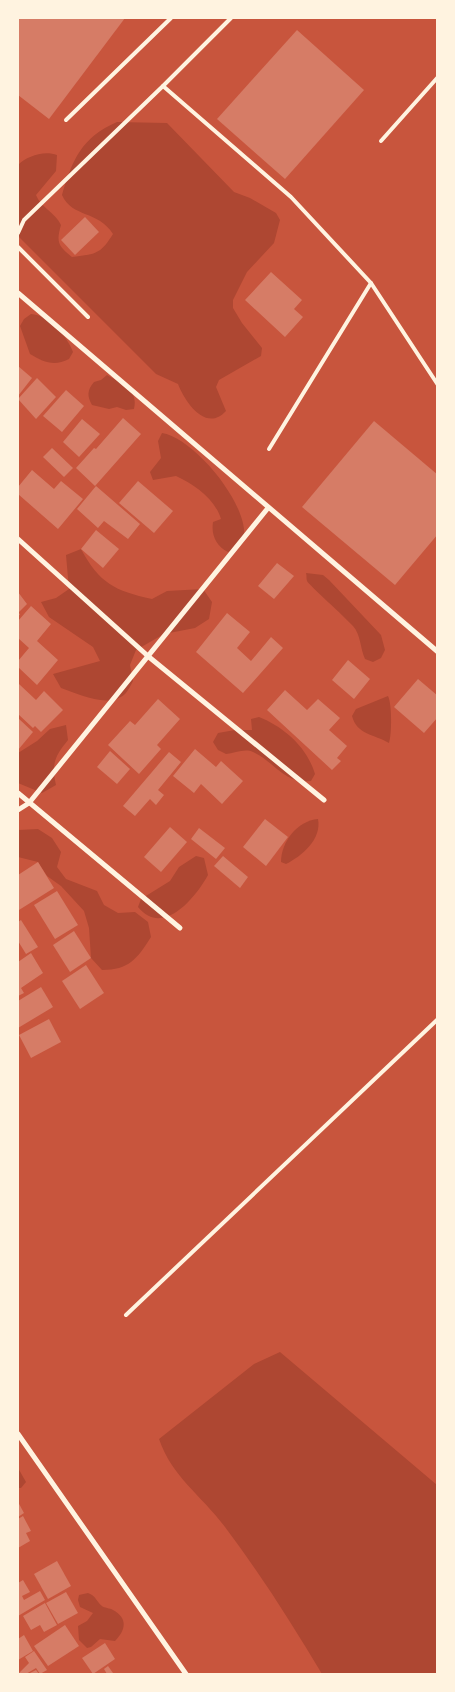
<svg xmlns="http://www.w3.org/2000/svg" width="455" height="1692" font-family="'Space Grotesk',sans-serif">
	<style>
		.green { fill: #ae4732 }
		.building { fill: #d67c66 }
		.lines { fill: none; stroke-linecap: round; stroke-linejoin: round }
		.service { stroke: #fff3e0; stroke-width: 4 }
		.minor { stroke: #fff3e0; stroke-width: 5 }
	</style>
	<rect width="100%" height="100%" fill="#c8553d"/>
	<g class="green">
		<path d="M117 122 167 123 234 192 250 198 276 213 280 220 274 243 247 272 233 300V308L242 323 262 348 261 356 219 380 216 387 226 411C206 433 185 402 178 384L156 374 18 236V165C27 156 44 150 57 155L56 171 36 195C41 208 55 212 61 225 56 242 58 246 72 257 95 254 100 255 113 234 98 210 72 218 62 195 72 160 82 137 117 122Z"/>
		<path d="M31 314C49 315 67 336 73 352L69 359C54 367 43 362 30 354L20 326 24 319Z"/>
		<path d="M107 375C121 383 139 390 134 409L126 410 117 407 109 409 92 405C87 396 87 390 94 382L101 380Z"/>
		<path d="M162 433C195 438 254 510 243 543L236 549 228 552C216 546 211 535 213 522L221 519C215 499 195 485 176 476L153 480 150 472 161 458 158 441Z"/>
		<path d="M81 549C99 583 115 591 152 599L167 591 203 589 212 602 209 619 195 628 164 634 136 650 130 665 133 681C131 685 128 691 125 694 108 709 79 694 61 688L53 674 100 661 93 647 49 617 41 602 56 598 69 589 66 555Z"/>
		<path d="M306 573 323 575 329 580 381 635 385 650 381 658 373 662 365 659C360 648 361 635 353 626 346 618 308 584 307 581 306 578 307 576 306 573Z"/>
		<path d="M388 696C392 704 392 734 389 743 374 734 357 735 352 716L356 709Z"/>
		<path d="M259 717C284 727 307 747 315 774L311 781C284 784 275 762 253 752 245 748 235 753 226 754L218 750 213 742 218 733 235 730H252L251 719Z"/>
		<path d="M66 725 68 740C55 756 51 764 56 785L42 793 18 783V753L37 741 50 729Z"/>
		<path d="M318 819C322 839 302 856 286 864L281 862C281 842 297 821 318 819Z"/>
		<path d="M38 829 52 838 61 852 57 867 66 879 97 891 104 905 118 913 135 912 148 922 151 937C137 959 129 970 102 970L91 958 89 928 84 911 61 886 47 876 38 862 18 857V830Z"/>
		<path d="M196 856 204 858 208 875C196 897 163 938 138 907L141 899 170 881 179 867Z"/>
		<path d="M280 1352 437 1485 438 1672 433 1674H322C292 1624 261 1575 225 1527 202 1496 172 1477 159 1439L254 1364Z"/>
		<path d="M18 1468 26 1482 21 1488H18Z"/>
		<path d="M88 1593C96 1596 96 1601 102 1606 104 1608 110 1608 113 1610 128 1618 126 1630 115 1641L100 1639 91 1647 87 1648 79 1640 78 1626 87 1621 93 1613 80 1607 78 1600 79 1595Z"/>
	</g>
	<g class="building">
		<path d="M18 18H125L49 119 18 95Z"/>
		<path d="M297 30 364 90 285 179 217 119Z"/>
		<path d="M85 217 99 232 75 255 61 240Z"/>
		<path d="M271 272 302 300 294 309 303 317 285 337 245 300Z"/>
		<path d="M18 366 32 378 18 396Z"/>
		<path d="M37 378 56 397 36 419 18 399Z"/>
		<path d="M66 390 84 406 62 432 43 416Z"/>
		<path d="M123 418 141 434 95 486 76 468 94 448 96 449Z"/>
		<path d="M82 419 100 434 79 457 63 442Z"/>
		<path d="M374 421 438 475V534L395 585 302 507Z"/>
		<path d="M52 448 73 468 64 477 43 457Z"/>
		<path d="M32 470 54 489 61 481 83 499 58 529 18 494V487Z"/>
		<path d="M138 481 173 511 154 533 119 503Z"/>
		<path d="M96 486 140 524 128 539 104 521 98 528 77 509Z"/>
		<path d="M96 530 119 549 103 568 81 549Z"/>
		<path d="M277 563 294 576 274 599 258 586Z"/>
		<path d="M18 592 27 604 18 613 20 614 18 617Z"/>
		<path d="M31 606 51 624 37 641 58 660 37 685 18 667V661L29 648 18 638V621Z"/>
		<path d="M227 613 250 632 237 648 251 661 271 637 283 648 243 693 196 652Z"/>
		<path d="M348 660 370 679 354 699 332 680Z"/>
		<path d="M418 679 438 696V717L424 733 394 707Z"/>
		<path d="M19 684 36 700 44 691 63 710 41 732 35 726 33 728 18 714Z"/>
		<path d="M285 690 307 710 318 699 340 718 329 730 347 746 337 758 341 761 332 770 267 710Z"/>
		<path d="M158 699 180 719 157 745 161 749 139 774 108 745 130 721 135 725Z"/>
		<path d="M18 718 33 732 18 750Z"/>
		<path d="M195 749 216 767 221 761 243 781 222 804 201 784 194 793 173 776Z"/>
		<path d="M110 751 130 769 117 784 97 767Z"/>
		<path d="M169 752 181 762 158 790 164 795 156 805 150 799 135 816 123 806Z"/>
		<path d="M265 819 288 837 266 866 243 847Z"/>
		<path d="M170 827 187 842 161 872 144 857Z"/>
		<path d="M199 828 225 848 216 859 191 839Z"/>
		<path d="M223 856 248 877 240 888 214 866Z"/>
		<path d="M38 862 54 888 19 910 18 875Z"/>
		<path d="M57 891 78 925 55 939 34 905Z"/>
		<path d="M21 920 38 947 26 954 18 941V922Z"/>
		<path d="M74 931 91 958 70 972 53 945Z"/>
		<path d="M31 953 43 973 21 988 24 993 18 996V962Z"/>
		<path d="M86 965 104 993 80 1009 62 981Z"/>
		<path d="M41 987 53 1007 18 1028V1001Z"/>
		<path d="M49 1019 61 1042 31 1058 19 1035Z"/>
		<path d="M18 1502 24 1513 18 1517Z"/>
		<path d="M23 1516 31 1531 26 1533 30 1541 18 1548V1519Z"/>
		<path d="M57 1561 71 1586 48 1599 34 1574Z"/>
		<path d="M23 1580 30 1592 22 1596 24 1600 40 1591 45 1600 18 1616V1583Z"/>
		<path d="M66 1592 78 1613 58 1624 46 1603Z"/>
		<path d="M45 1603 57 1625 44 1632 40 1625 31 1630 23 1616Z"/>
		<path d="M65 1625 79 1646 48 1666 34 1646Z"/>
		<path d="M24 1635 33 1651 18 1660V1639Z"/>
		<path d="M105 1643 115 1659 93 1674 82 1658Z"/>
		<path d="M34 1651 47 1670 40 1674 36 1668 26 1674H18L29 1663 25 1657Z"/>
		<path d="M108 1666 113 1673 110 1674H107L104 1669Z"/>
		<path d="M36 1670 39 1674H28Z"/>
	</g>
	<g class="lines">
		<g class="service">
			<path d="M163 86 291 197 371 283 438 385"/>
			<path d="M66 120 171 18"/>
			<path d="M381 141 438 77"/>
			<path d="M18 233 24 220 163 86 231 18"/>
			<path d="M18 247 88 317"/>
			<path d="M269 449 371 283"/>
			<path d="M126 1315 438 1019"/>
		</g>
		<g class="minor">
			<path d="M18 293 438 652"/>
			<path d="M18 539 149 657 324 800"/>
			<path d="M18 793 180 928"/>
			<path d="M18 810 29 803 268 508"/>
			<path d="M18 1434 186 1674"/>
		</g>
	</g>
	<rect width="455" height="1692" fill="none" stroke="#fff3e0" stroke-width="38"/>
</svg>
